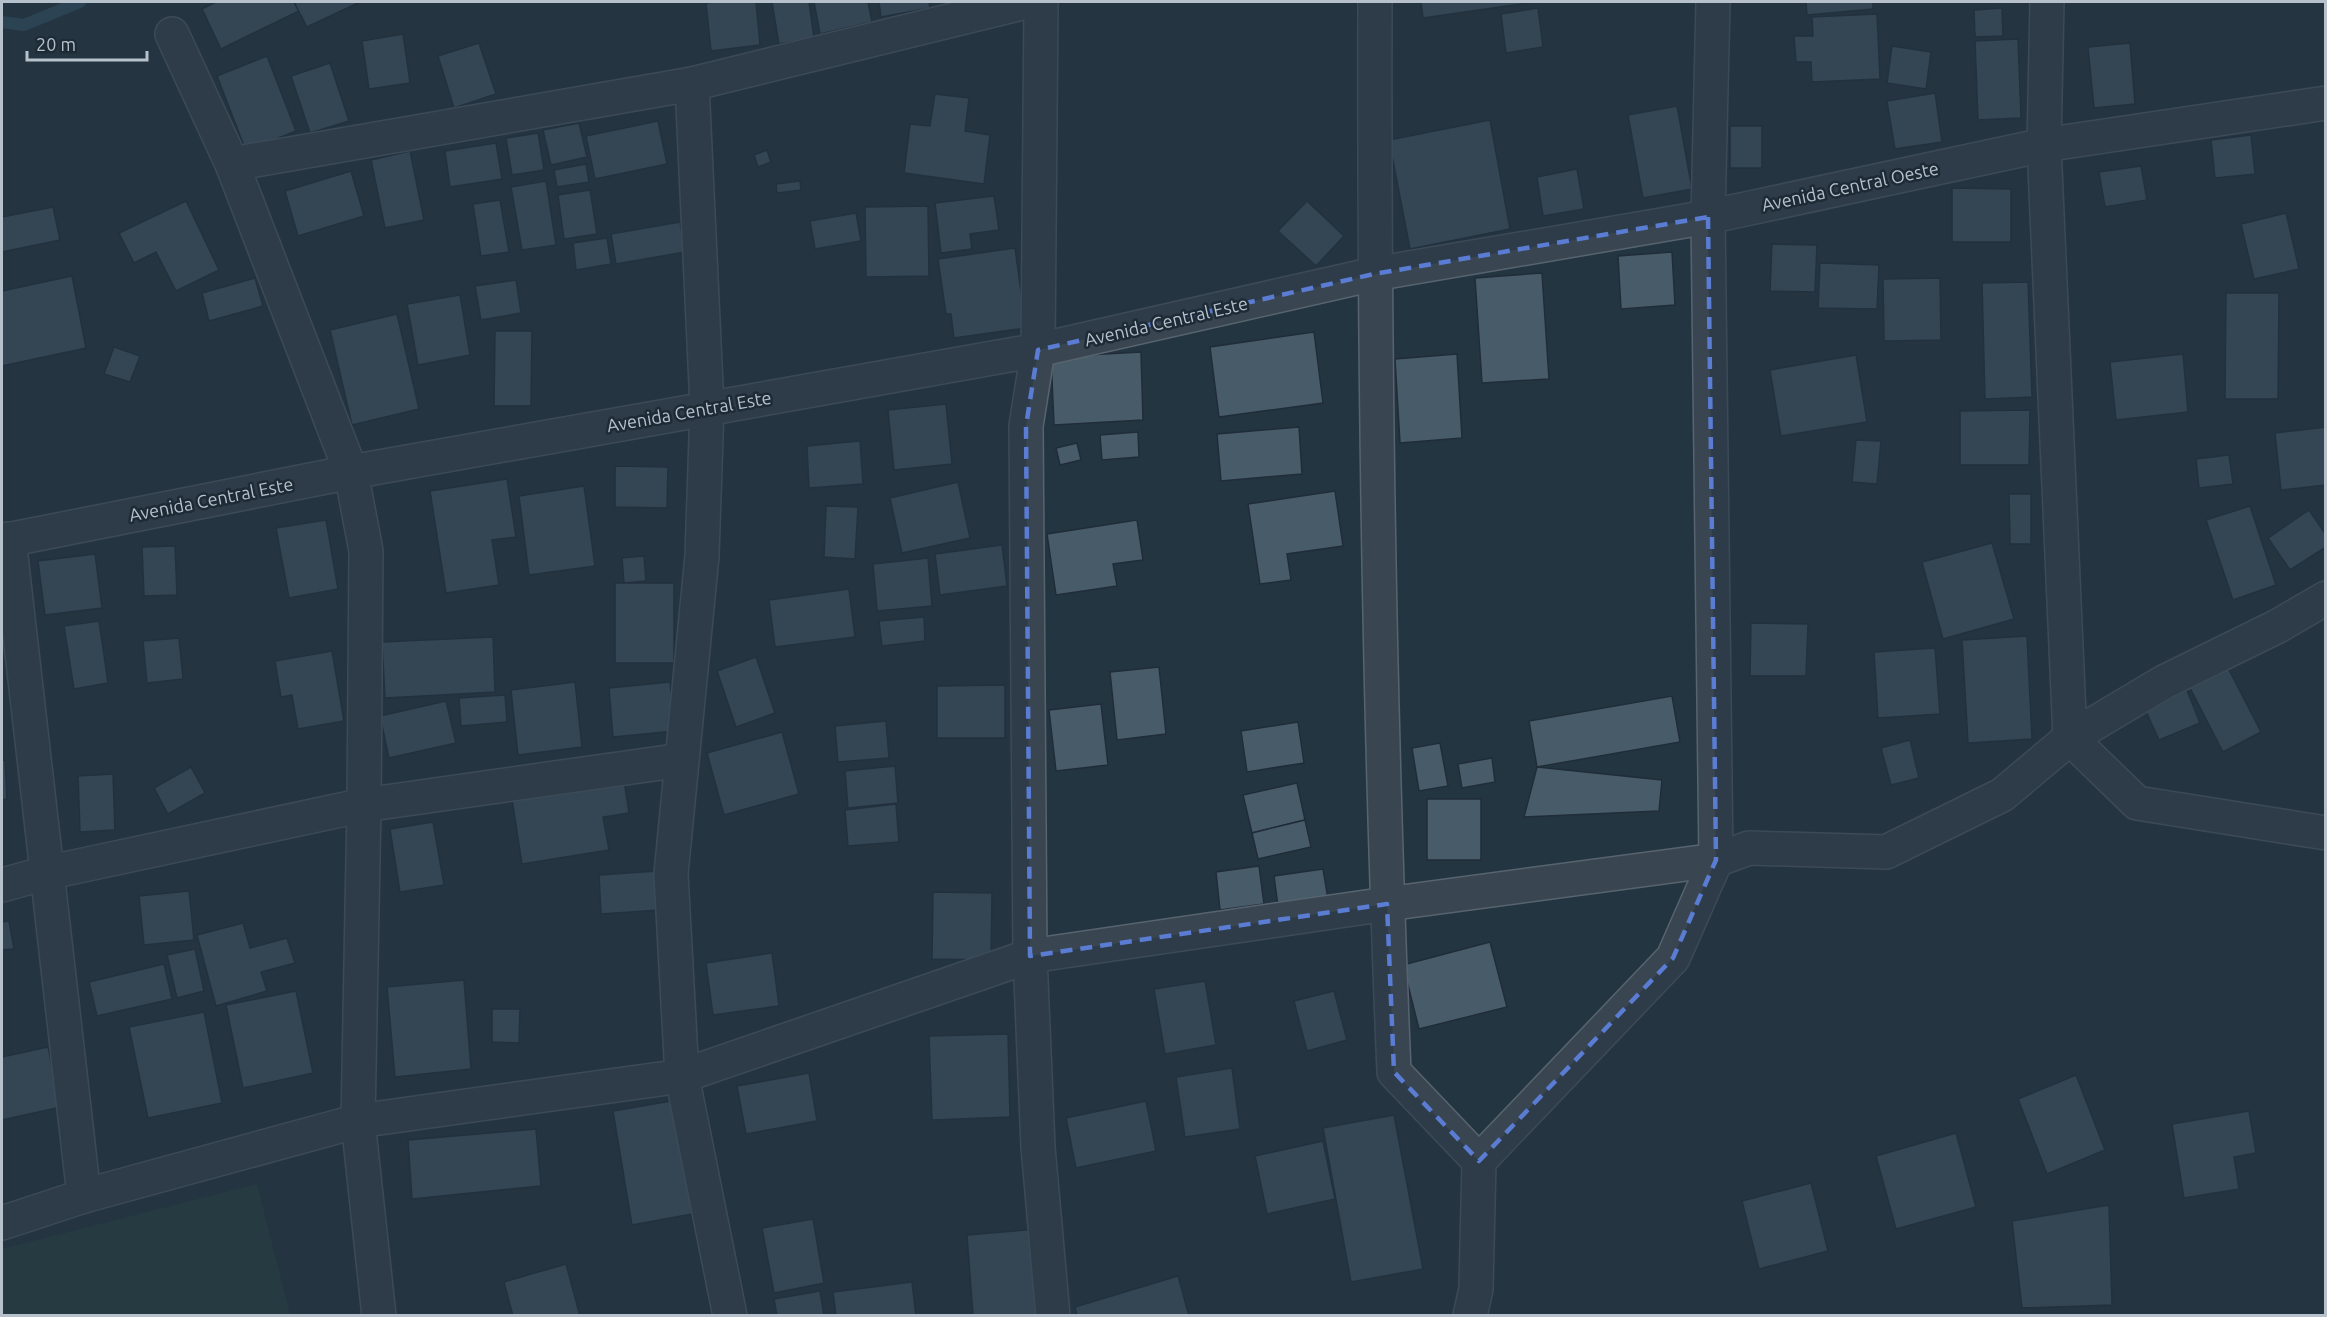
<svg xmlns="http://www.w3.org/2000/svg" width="2327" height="1317" font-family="Ubuntu,sans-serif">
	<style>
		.green { fill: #264342 }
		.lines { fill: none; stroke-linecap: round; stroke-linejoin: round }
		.stream { stroke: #37546a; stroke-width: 12 }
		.building { fill: #485b68; stroke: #202d39; stroke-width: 1.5 }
		.minor-casing { stroke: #57646f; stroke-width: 36 }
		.minor { stroke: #394651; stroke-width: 33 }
		.marked { fill: none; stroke: #5a7cd3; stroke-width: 4.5; stroke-dasharray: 12 8; stroke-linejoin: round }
		.labels { text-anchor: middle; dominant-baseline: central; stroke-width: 5; stroke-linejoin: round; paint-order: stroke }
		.street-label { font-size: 18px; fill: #b6c1cc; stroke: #1d2b37 }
	</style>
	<rect width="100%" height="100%" fill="#243542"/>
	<path class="green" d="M257 1184 290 1315H2V1249Z"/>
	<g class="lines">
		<path class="stream" d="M2 22 24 25 80 2"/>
	</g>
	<g class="building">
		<path d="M216 2H294L299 11 221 49 202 9Z"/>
		<path d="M294 2H360L307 27Z"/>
		<path d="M716 2H756L760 45 711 51 706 3Z"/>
		<path d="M772 2H809L814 38 779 44Z"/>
		<path d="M814 2H868L872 22 820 34Z"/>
		<path d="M879 2H929L930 8 881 17Z"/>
		<path d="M1421 2H1535L1423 18Z"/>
		<path d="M1806 2H1873V9L1807 15Z"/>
		<path d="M1538 8 1543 47 1506 53 1501 14Z"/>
		<path d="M2002 8 2003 36 1975 37 1974 10Z"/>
		<path d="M1877 14 1880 79 1812 82 1811 62H1796L1794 36H1813L1812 17Z"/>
		<path d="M403 34 410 83 369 89 362 41Z"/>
		<path d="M2018 39 2021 118 1978 120 1975 41Z"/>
		<path d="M479 43 496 94 454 108 438 56Z"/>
		<path d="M2130 43 2135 104 2094 108 2088 47Z"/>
		<path d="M1892 46 1931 52 1926 89 1887 83Z"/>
		<path d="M267 56 296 131 246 151 217 76Z"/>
		<path d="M330 63 349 121 310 133 291 76Z"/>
		<path d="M1935 93 1942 142 1895 149 1887 101Z"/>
		<path d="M935 94 969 98 965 131 990 135 984 184 904 173 910 124 930 126Z"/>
		<path d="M1677 106 1692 189 1643 198 1628 115Z"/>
		<path d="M1490 120 1510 229 1410 249 1389 140Z"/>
		<path d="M658 121 667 164 595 179 586 136Z"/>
		<path d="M579 123 587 157 551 165 543 130Z"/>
		<rect x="1730" y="126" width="32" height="42"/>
		<path d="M538 133 544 170 512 175 506 138Z"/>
		<path d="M2251 135 2255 174 2215 178 2211 140Z"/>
		<path d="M496 143 502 179 450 187 445 151Z"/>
		<path d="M767 150 771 162 758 167 754 155Z"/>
		<path d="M410 151 424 220 385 228 371 160Z"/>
		<path d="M586 164 589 182 557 187 554 170Z"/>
		<path d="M2141 166 2147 200 2105 207 2099 172Z"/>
		<path d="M1577 169 1584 209 1543 216 1537 177Z"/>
		<path d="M351 171 364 216 298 236 285 191Z"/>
		<path d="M546 181 556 245 522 250 511 187Z"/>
		<path d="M800 181 801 190 777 193 776 184Z"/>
		<path d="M1952 188 2011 189V242H1952Z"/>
		<path d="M590 190 597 234 564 239 558 195Z"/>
		<path d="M994 196 999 230 970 234 972 249 941 253 935 203Z"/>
		<path d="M500 200 509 252 481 256 473 204Z"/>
		<path d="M186 201 219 270 176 291 156 252 134 263 119 233Z"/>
		<path d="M1307 201 1344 236 1316 266 1278 231Z"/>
		<path d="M928 206 929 276 866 277 865 207Z"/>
		<path d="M53 207 60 240 2 252V217Z"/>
		<path d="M856 213 861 241 815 249 810 221Z"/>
		<path d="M2286 213 2299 269 2254 279 2241 224Z"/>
		<path d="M680 222 685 252 616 264 611 234Z"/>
		<path d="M607 238 611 264 576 270 573 243Z"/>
		<path d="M1772 244 1817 245 1815 292 1770 291Z"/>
		<path d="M1015 248 1026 328 954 338 951 314H946L938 259Z"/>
		<path d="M1672 252 1675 305 1621 309 1618 256Z"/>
		<path d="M1820 263 1879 265 1877 309 1818 308Z"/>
		<path d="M1542 273 1549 379 1482 383 1475 278Z"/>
		<path d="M72 276 86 348 2 366V291Z"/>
		<path d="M255 278 263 306 209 321 202 293Z"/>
		<path d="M1940 278 1941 340 1884 341 1883 279Z"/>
		<path d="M516 280 521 313 481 320 475 286Z"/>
		<path d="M2028 282 2032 397 1985 399 1982 283Z"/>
		<path d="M2226 293H2279L2278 399H2225Z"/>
		<path d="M460 295 470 355 418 365 407 304Z"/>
		<path d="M397 314 419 409 352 425 330 330Z"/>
		<path d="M495 331H532L531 406H494Z"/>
		<path d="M1314 332 1323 403 1219 417 1210 347Z"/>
		<path d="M114 347 140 356 130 382 104 374Z"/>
		<path d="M1141 352 1143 420 1054 425 1051 357Z"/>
		<path d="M1457 354 1462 438 1400 443 1395 359Z"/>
		<path d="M2183 354 2188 412 2116 420 2110 362Z"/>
		<path d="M1856 355 1867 422 1781 436 1770 370Z"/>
		<path d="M946 404 952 464 894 470 888 410Z"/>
		<path d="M2030 410 2029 465H1960V411Z"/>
		<path d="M1299 427 1302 474 1221 481 1217 434Z"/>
		<path d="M2326 427V485L2281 490 2275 433Z"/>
		<path d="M1138 432 1139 457 1102 460 1100 435Z"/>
		<path d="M1856 440 1881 441 1877 484 1852 482Z"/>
		<path d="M860 441 863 484 809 488 807 446Z"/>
		<path d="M1077 443 1081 460 1060 465 1056 448Z"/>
		<path d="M2229 455 2233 484 2199 488 2196 459Z"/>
		<path d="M615 466 668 467 667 508 615 507Z"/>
		<path d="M507 479 516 537 492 540 499 585 446 593 430 491Z"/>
		<path d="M958 482 970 538 902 553 890 498Z"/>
		<path d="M584 486 595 566 529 575 519 496Z"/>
		<path d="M1335 491 1343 546 1287 554 1291 580 1260 584 1248 504Z"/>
		<path d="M2009 494H2031V544H2010Z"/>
		<path d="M826 506 858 507 855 559 824 557Z"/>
		<path d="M2250 506 2276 585 2233 600 2206 520Z"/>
		<path d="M2309 510 2326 535V547L2290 570 2268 538Z"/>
		<path d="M326 520 338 589 289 598 276 528Z"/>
		<path d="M1137 520 1143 560 1113 564 1117 586 1056 595 1047 534Z"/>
		<path d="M1992 543 2014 619 1943 639 1922 562Z"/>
		<path d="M1002 545 1007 586 940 595 935 554Z"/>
		<path d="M175 546 177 595 144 596 142 547Z"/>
		<path d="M95 554 102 608 45 615 38 561Z"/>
		<path d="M644 556 646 581 624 583 622 558Z"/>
		<path d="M928 558 932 606 877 611 873 564Z"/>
		<rect x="615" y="583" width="59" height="80"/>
		<path d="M849 589 855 637 775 647 769 600Z"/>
		<path d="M924 617 925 641 882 646 879 621Z"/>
		<path d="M99 621 108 683 74 689 64 626Z"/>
		<path d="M1751 623 1808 624 1806 676H1750Z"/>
		<path d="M2027 636 2032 739 1968 743 1962 640Z"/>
		<path d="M493 637 495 692 385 698 382 642Z"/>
		<path d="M179 638 183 679 147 683 143 641Z"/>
		<path d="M1935 648 1940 714 1878 718 1874 652Z"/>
		<path d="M332 651 344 721 298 729 292 695 281 697 275 661Z"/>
		<path d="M756 657 775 713 736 727 717 671Z"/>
		<path d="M2227 666 2261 732 2223 752 2189 686Z"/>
		<path d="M1159 667 1166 734 1117 740 1110 672Z"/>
		<path d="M575 682 582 747 518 755 511 690Z"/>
		<path d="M670 682 675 731 613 737 609 688Z"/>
		<path d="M1005 685V738H937V686Z"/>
		<path d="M2186 688 2200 723 2159 740 2144 707Z"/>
		<path d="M505 695 507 722 461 726 459 698Z"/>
		<path d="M1672 696 1680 742 1537 767 1529 721Z"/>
		<path d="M446 701 456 743 389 758 380 716Z"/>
		<path d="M1101 704 1108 765 1056 771 1049 710Z"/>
		<path d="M886 721 889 758 838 762 835 726Z"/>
		<path d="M1298 722 1304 763 1247 772 1241 731Z"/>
		<path d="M782 732 799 794 724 815 707 753Z"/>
		<path d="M1910 740 1919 778 1891 785 1881 748Z"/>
		<path d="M1440 743 1448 786 1419 791 1412 748Z"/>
		<path d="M1492 758 1495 782 1462 788 1458 764Z"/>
		<path d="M2 760H5L7 799 2 800Z"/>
		<path d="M895 766 898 803 848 808 845 771Z"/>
		<path d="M191 767 205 793 168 814 154 788Z"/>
		<path d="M1537 767 1662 780 1659 811 1524 817Z"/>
		<path d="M113 774 115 830 80 832 78 776Z"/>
		<path d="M624 780 629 813 603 817 609 850 522 864 512 799Z"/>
		<path d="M1297 783 1305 820 1252 833 1243 795Z"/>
		<rect x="1427" y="799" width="54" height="61"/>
		<path d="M896 804 899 842 848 846 845 810Z"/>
		<path d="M1305 820 1311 847 1258 859 1252 833Z"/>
		<path d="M433 822 444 885 400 892 390 829Z"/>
		<path d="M1259 866 1264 904 1220 910 1216 872Z"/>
		<path d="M1323 869 1328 899 1278 906 1274 876Z"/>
		<path d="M657 871 659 910 601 914 599 875Z"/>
		<path d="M189 891 194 940 144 945 139 896Z"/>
		<path d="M933 892 992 893 991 960 932 959Z"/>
		<path d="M9 921 14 949 2 950V922Z"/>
		<path d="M243 923 250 948 287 938 295 963 261 972 267 991 216 1006 197 935Z"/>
		<path d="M1490 942 1507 1007 1419 1029 1403 965Z"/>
		<path d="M195 949 204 991 177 998 167 955Z"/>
		<path d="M772 953 779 1006 713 1015 706 963Z"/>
		<path d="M164 964 172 999 97 1016 89 982Z"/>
		<path d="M464 980 471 1069 395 1077 387 987Z"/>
		<path d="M1205 981 1216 1045 1165 1054 1154 989Z"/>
		<path d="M296 991 313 1073 243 1088 226 1005Z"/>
		<path d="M1334 991 1347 1040 1307 1051 1294 1001Z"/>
		<path d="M492 1009H520L519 1043 492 1042Z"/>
		<path d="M204 1012 222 1103 148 1118 129 1027Z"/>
		<path d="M1008 1034 1010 1117 932 1120 929 1036Z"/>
		<path d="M48 1047 61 1107 2 1120V1057Z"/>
		<path d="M1232 1068 1240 1129 1185 1137 1176 1077Z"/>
		<path d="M809 1073 817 1121 746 1134 737 1086Z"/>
		<path d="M2076 1075 2105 1150 2047 1174 2018 1099Z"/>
		<path d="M683 1099 703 1212 632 1225 613 1111Z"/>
		<path d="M1146 1101 1156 1151 1076 1168 1066 1118Z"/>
		<path d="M2249 1111 2256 1153 2234 1157 2239 1189 2184 1198 2172 1124Z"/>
		<path d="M1394 1115 1423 1269 1351 1282 1323 1128Z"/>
		<path d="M536 1129 541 1186 412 1199 408 1140Z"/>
		<path d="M1956 1133 1976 1207 1896 1229 1876 1156Z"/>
		<path d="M1323 1141 1335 1199 1267 1214 1255 1156Z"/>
		<path d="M1811 1183 1828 1251 1759 1269 1742 1201Z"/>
		<path d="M2109 1205 2112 1305 2022 1308 2012 1221Z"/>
		<path d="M813 1219 824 1283 774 1293 762 1228Z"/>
		<path d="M1038 1229 1044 1316H973L967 1235Z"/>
		<path d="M566 1264 580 1316H513L504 1282Z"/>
		<path d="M1178 1276 1189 1316H1077L1075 1307Z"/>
		<path d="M912 1282 916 1316H836L833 1292Z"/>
		<path d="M820 1291 824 1316H777L774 1299Z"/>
	</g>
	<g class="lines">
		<g class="minor-casing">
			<g id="minor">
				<path d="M1041 2 1038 350 1026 426 1030 956 1038 1147 1053 1316"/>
				<path d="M1375 2C1374 358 1379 715 1394 1072L1479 1161"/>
				<path d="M2047 2 2044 145 2070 738 2164 682 2278 626 2326 598"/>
				<path d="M172 34 232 164 351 472 366 551 364 805 358 1121 379 1316"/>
				<path d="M692 84 707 407 702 556 671 874 682 1076 730 1316"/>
				<path d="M232 164 692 84 1026 2"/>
				<path d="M9 539 84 1196"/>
				<path d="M2 541 351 472 1038 350 1374 274 1708 217 2044 145 2326 103"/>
				<path d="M2 885 46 873 364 805 682 760"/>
				<path d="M2 1223 84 1196 358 1121 682 1076 1030 956 1387 904 1716 860 1749 848 1886 852 2002 795 2070 738 2137 803 2326 833"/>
				<path d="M1470 1316 1476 1289 1479 1161 1673 958 1716 860 1708 217 1713 2"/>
			</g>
		</g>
		<use href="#minor" class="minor"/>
	</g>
	<path d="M0 0H2327V1317H0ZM1708 217 1716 860 1673 958 1479 1161 1394 1072 1387 904 1030 956 1026 426 1038 350 1374 274Z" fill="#243542" fill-opacity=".55" fill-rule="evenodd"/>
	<path class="marked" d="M1708 217 1716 860 1673 958 1479 1161 1394 1072 1387 904 1030 956 1026 426 1038 350 1374 274Z"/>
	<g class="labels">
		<g class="street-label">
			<text transform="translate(1850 186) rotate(-12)">Avenida Central Oeste</text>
			<text transform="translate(1166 321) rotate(-13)">Avenida Central Este</text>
			<text transform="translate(689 411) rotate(-10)">Avenida Central Este</text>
			<text transform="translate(211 499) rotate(-11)">Avenida Central Este</text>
		</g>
	</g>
	<rect width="2327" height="1317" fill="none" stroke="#b6c1cc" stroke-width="6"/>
	<path d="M27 51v9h120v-9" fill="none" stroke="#b6c1cc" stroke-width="3"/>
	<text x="36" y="51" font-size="18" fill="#b6c1cc" stroke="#1d2b37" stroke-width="4.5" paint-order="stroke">20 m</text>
</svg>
